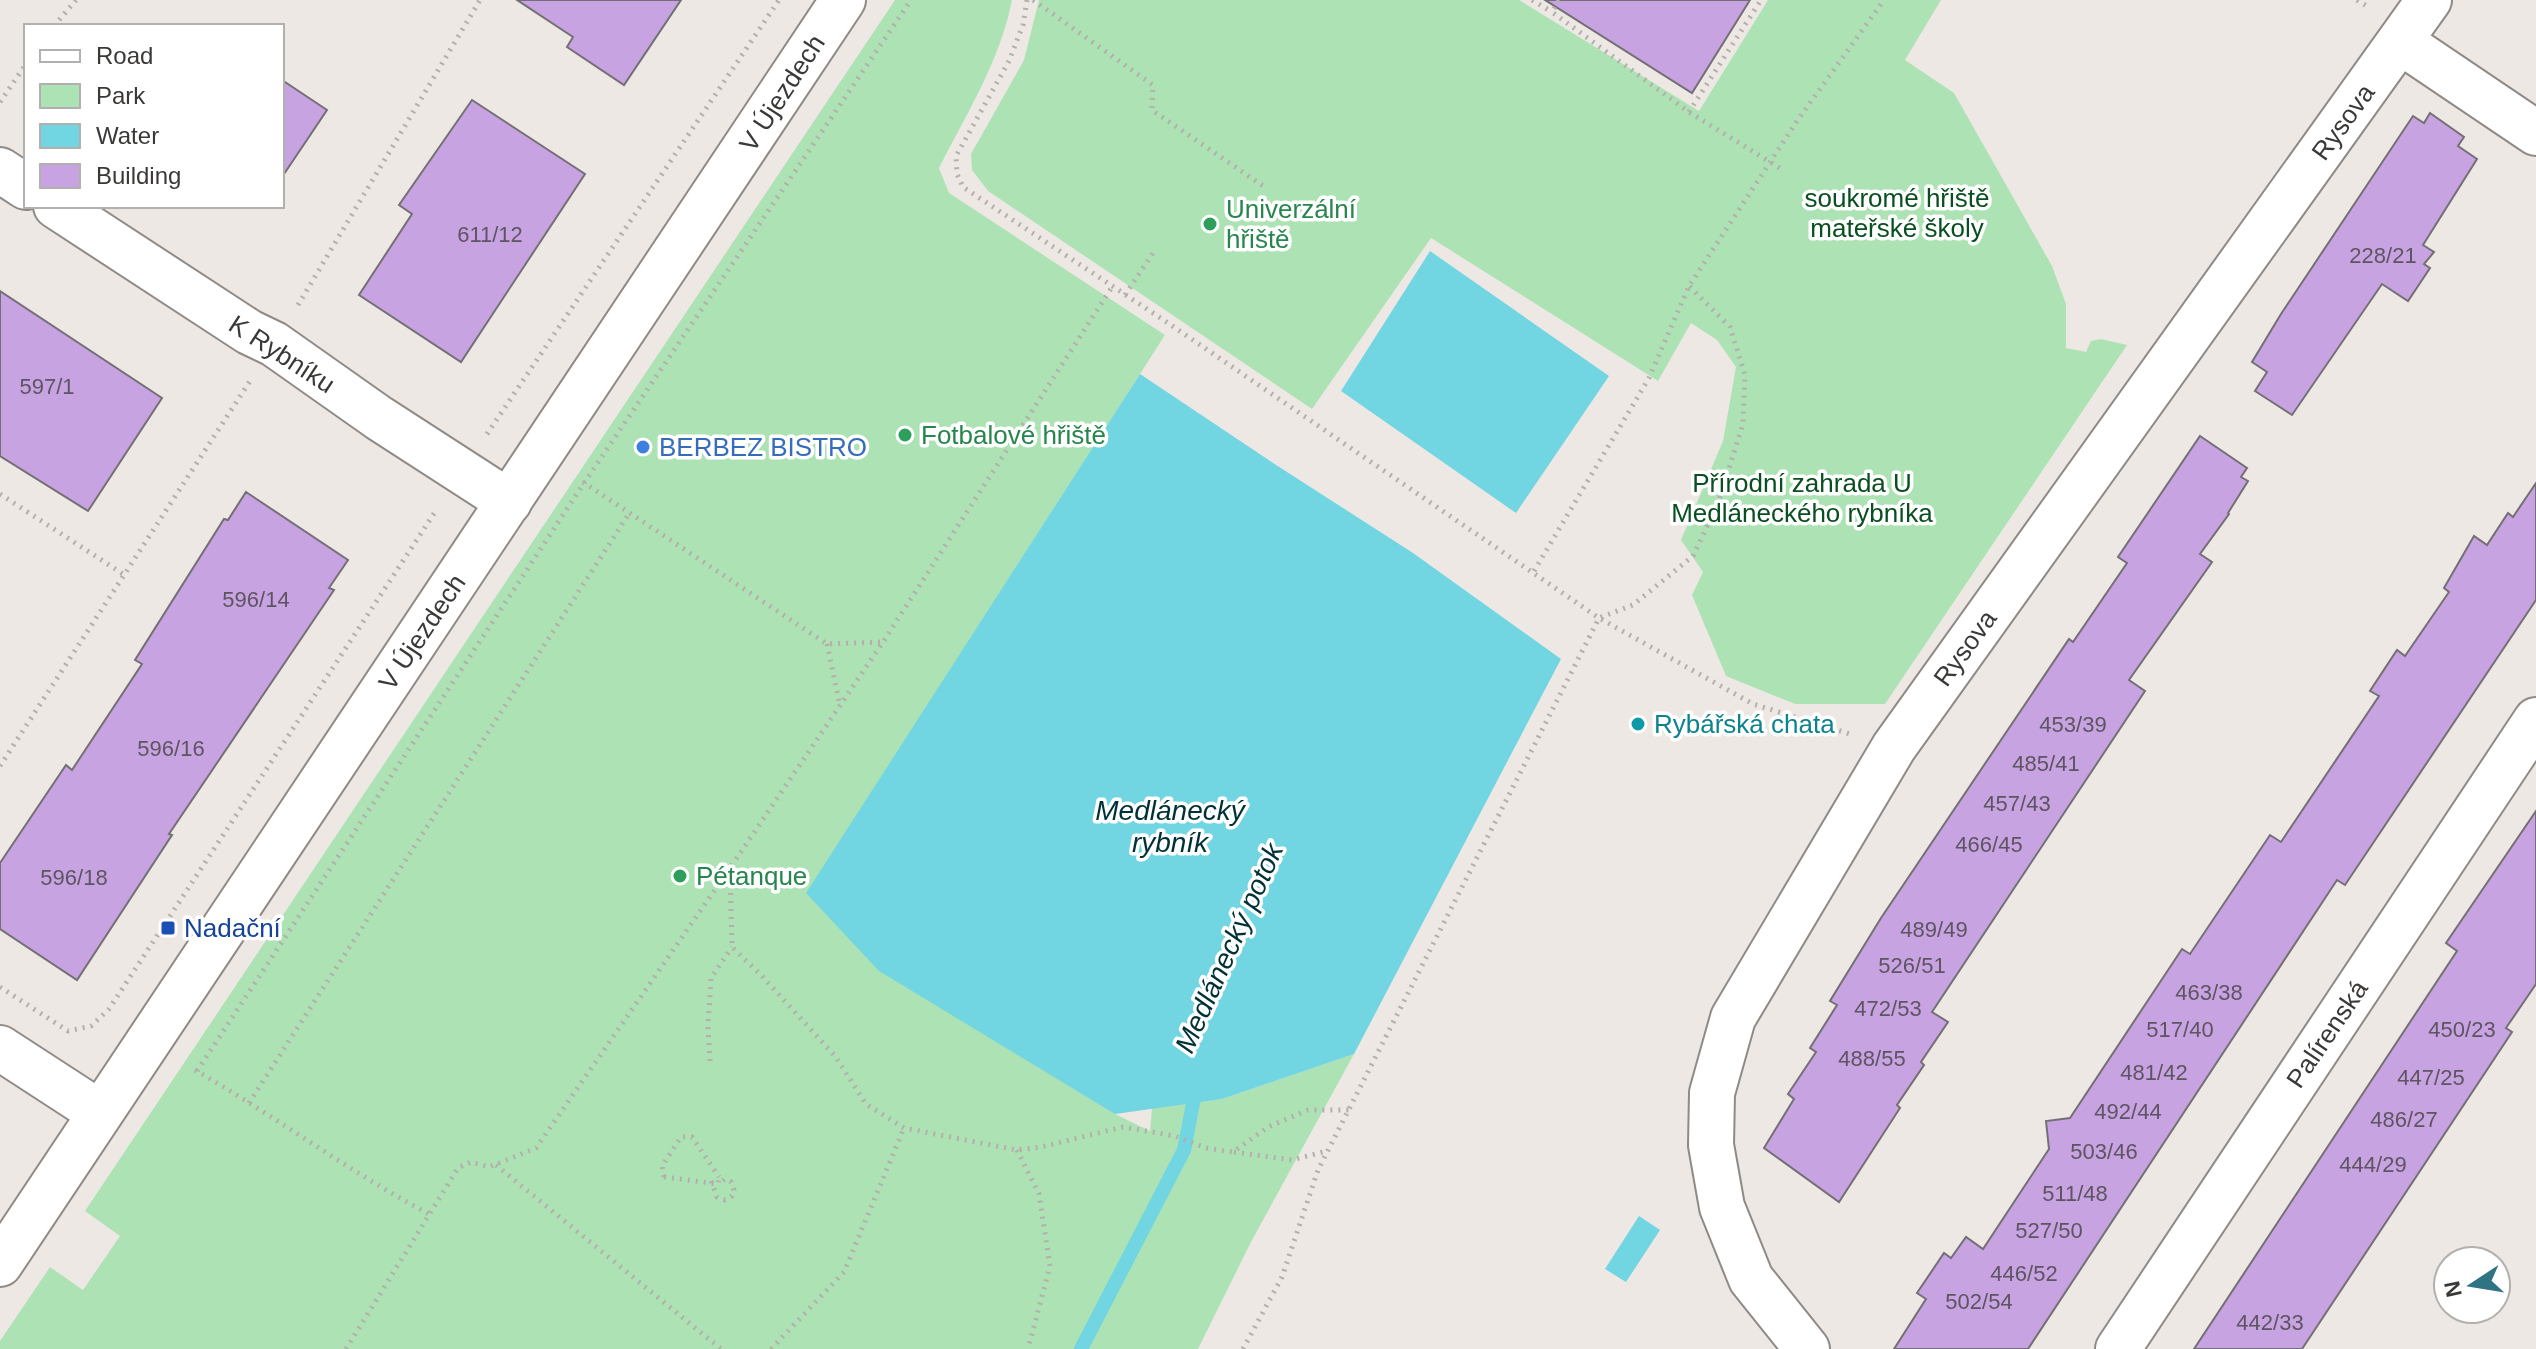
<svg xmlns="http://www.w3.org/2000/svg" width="2536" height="1349" font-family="Arial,sans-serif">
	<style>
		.green { fill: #ade3b4 }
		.water { fill: #71d5e2 }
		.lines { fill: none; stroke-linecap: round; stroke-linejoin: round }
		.stream { stroke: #71d5e2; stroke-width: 14 }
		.building { fill: #c8a3e1; stroke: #737075; stroke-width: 2 }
		.minor-casing { stroke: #908a86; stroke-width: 48 }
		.path { stroke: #b3afab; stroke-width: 5; stroke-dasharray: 2 6; stroke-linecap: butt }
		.minor { stroke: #fff; stroke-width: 44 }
		.path-bridge { stroke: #b3afab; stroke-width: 5; stroke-dasharray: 2 6; stroke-linecap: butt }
		.leisure-dot { fill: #2e9e5b; stroke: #fff; stroke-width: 3 }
		.shop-dot { fill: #3f7fe0; stroke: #fff; stroke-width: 3 }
		.culture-dot { fill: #0f9aa8; stroke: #fff; stroke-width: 3 }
		.transit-dot { fill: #1a4fb4; stroke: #fff; stroke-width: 3 }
		.labels { text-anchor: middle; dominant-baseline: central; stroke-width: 7; stroke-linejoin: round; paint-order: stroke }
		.number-label { font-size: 22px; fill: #5e5462 }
		.street-label { font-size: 26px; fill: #3b3937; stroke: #fff }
		.park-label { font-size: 26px; fill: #094f20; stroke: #fff }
		.leisure-label { font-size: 26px; fill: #27864d; stroke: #fff; text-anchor: start }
		.shop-label { font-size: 26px; fill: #366cbe; stroke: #fff; text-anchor: start }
		.culture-label { font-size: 26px; fill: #0d838f; stroke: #fff; text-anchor: start }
		.transit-label { font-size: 26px; fill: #164399; stroke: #fff; text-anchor: start }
		.water-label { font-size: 28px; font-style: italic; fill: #003136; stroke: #fff }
	</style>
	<rect width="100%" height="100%" fill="#eee8e4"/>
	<g class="green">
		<path d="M895 0H1012C1000 61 967 113 939 168L949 193 1165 335 807 893 1115 1114 1150 1131 1152 1108 1222 1099 1354 1054 1251 1242 1198 1349H0V1341L50 1267 83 1290 120 1236 85 1211Z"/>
		<path d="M1039 0H1519L1699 111 1768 0H1941L1905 60 1954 93 2052 266 2066 304V348L2086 352 2091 341 2101 339 2127 345 1885 704H1795L1726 676 1692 595 1703 572 1681 540 1723 441 1736 367 1717 340 1691 323 1658 381 1431 238 1312 409 988 191 972 170 971 154 1024 60Z"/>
	</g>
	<g class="water">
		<path d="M1430 251 1609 376 1516 513 1341 391Z"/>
		<path d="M1140 374 1273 463 1413 553 1561 659 1354 1054 1222 1099 1115 1114 879 971 806 893Z"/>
		<path d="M1639 1216 1660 1230 1626 1282 1605 1269Z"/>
	</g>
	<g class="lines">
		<path class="stream" d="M1081 1349 1184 1150 1196 1088"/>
	</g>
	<g class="building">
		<path d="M517 0H681L624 85 567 47 573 37Z"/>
		<path d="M1545 0H1750L1692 93Z"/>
		<path d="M282 80 327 110 282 177Z"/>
		<path d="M472 100 585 174 461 362 359 295 412 214 399 205Z"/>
		<path d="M2430 113 2464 137 2458 146 2477 159 2423 245 2434 252 2424 264 2430 268 2408 301 2382 284 2292 415 2255 391 2267 372 2252 362 2281 314 2413 116 2424 123Z"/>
		<path d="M0 291 162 398 88 511 0 456Z"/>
		<path d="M2200 436 2247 468 2241 477 2248 481 2228 513 2229 514 2200 554 2212 562 2129 680 2145 691 1932 1012 1948 1022 1921 1062 1924 1065 1897 1105 1900 1108 1839 1202 1764 1148 1794 1099 1788 1094 1816 1052 1810 1048 1837 1005 1830 1001 1881 918 2069 639 2073 642 2127 563 2118 557Z"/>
		<path d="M2536 483V600L2345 885 2337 880 2028 1349H1894L1926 1299 1917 1293 1944 1253 1951 1258 1966 1237 1983 1249 2049 1149 2046 1121 2070 1118 2182 949 2190 954 2270 835 2281 842 2379 696 2370 691 2397 650 2405 656 2449 592 2444 588 2474 536 2487 545 2508 513 2513 517Z"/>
		<path d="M246 492 348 560 329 588 334 590 169 834 172 835 77 980 0 929V863L66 765 72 770 142 664 135 660 224 519 228 520Z"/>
		<path d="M2536 811V984L2506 1028 2512 1032 2302 1349H2194L2457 951 2446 943Z"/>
	</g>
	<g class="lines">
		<g class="minor-casing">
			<g id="minor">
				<path d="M2401 42 2536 133"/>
				<path d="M0 170 26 187"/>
				<path d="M56 206 249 332 274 344 379 418 509 502"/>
				<path d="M0 1048 100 1113"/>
				<path d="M0 1264 843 0"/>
				<path d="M1807 1349 1751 1279 1722 1207 1711 1145 1712 1093 1733 1018 1894 747 2429 0"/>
				<path d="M2118 1349 2536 720"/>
			</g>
		</g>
		<g class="path">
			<path d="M1027 0 1023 25 1009 61 956 156 957 174 963 187 1171 325 1599 618 1753 704 1850 734"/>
			<path d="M1033 0 1153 85 1152 110 1266 188"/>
			<path d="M1532 0 1552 12"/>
			<path d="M1559 0 1552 12 1689 112 1783 170"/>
			<path d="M2357 0 2370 8"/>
			<path d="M54 26 76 0"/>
			<path d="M0 102 26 64"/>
			<path d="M1689 112 1761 0"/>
			<path d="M1125 295 1153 253"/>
			<path d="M298 305 480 0"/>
			<path d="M487 434 779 0"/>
			<path d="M583 482 827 644 883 642"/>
			<path d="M0 494 123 574"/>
			<path d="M1534 571 1649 378 1689 286 1797 121 1884 0"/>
			<path d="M827 644 840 706"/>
			<path d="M0 766 250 381"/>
			<path d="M730 869 732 947 762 976 835 1056 866 1104 904 1128 1017 1150 1041 1147 1123 1127 1175 1136 1206 1148 1233 1152 1268 1127 1308 1110H1349"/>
			<path d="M0 987 68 1031 91 1026 109 1009 437 509"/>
			<path d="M710 1061 708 1027 711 978 732 947"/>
			<path d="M195 1070C275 1116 348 1171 429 1214"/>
			<path d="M197 1071 584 483 911 0"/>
			<path d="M249 1103 630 512"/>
			<path d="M1017 1150 1039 1194 1050 1266 1028 1349"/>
			<path d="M1234 1152 1292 1160 1327 1151"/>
			<path d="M496 1165 721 1349"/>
			<path d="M664 1177 662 1166 681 1137H692L719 1177"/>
			<path d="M711 1181 717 1197 725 1200 732 1196 734 1190 731 1182 725 1179 718 1184"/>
			<path d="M346 1349 458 1168 471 1162 489 1167 536 1148 730 868 883 642 1112 287"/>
			<path d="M771 1349 844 1272 904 1128"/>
			<path d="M1243 1349 1282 1277 1318 1170 1599 618 1633 605 1693 556 1718 503 1743 424 1745 375 1730 327 1689 286"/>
		</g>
		<use href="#minor" class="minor"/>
		<path class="path-bridge" d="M664 1177 718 1184 719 1177"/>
	</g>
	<g class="leisure-dot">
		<circle cx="1210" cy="224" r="8"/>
		<circle cx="905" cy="435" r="8"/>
		<circle cx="680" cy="876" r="8"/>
	</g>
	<circle class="shop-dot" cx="643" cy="447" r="8"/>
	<circle class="culture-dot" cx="1638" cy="724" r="8"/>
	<rect class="transit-dot" x="160" y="920" width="16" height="16" rx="4"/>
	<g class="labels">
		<g class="number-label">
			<text x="490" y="234">611/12</text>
			<text x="2383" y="255">228/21</text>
			<text x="47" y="386">597/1</text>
			<text x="256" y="599">596/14</text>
			<text x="2073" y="724">453/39</text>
			<text x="171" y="748">596/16</text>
			<text x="2046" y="763">485/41</text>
			<text x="2017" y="803">457/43</text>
			<text x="1989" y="844">466/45</text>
			<text x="74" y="877">596/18</text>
			<text x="1934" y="929">489/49</text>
			<text x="1912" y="965">526/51</text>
			<text x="2209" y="992">463/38</text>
			<text x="1888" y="1008">472/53</text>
			<text x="2180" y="1029">517/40</text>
			<text x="2462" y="1029">450/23</text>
			<text x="1872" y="1058">488/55</text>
			<text x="2154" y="1072">481/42</text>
			<text x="2431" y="1077">447/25</text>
			<text x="2128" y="1111">492/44</text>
			<text x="2404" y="1119">486/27</text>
			<text x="2104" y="1151">503/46</text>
			<text x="2373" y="1164">444/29</text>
			<text x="2075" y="1193">511/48</text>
			<text x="2049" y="1230">527/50</text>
			<text x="2024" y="1273">446/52</text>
			<text x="1979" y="1301">502/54</text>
			<text x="2270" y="1322">442/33</text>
		</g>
		<g class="street-label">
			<text transform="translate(782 93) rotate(-57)">V Újezdech</text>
			<text transform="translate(2343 122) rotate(-54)">Rysova</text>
			<text transform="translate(282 354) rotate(33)">K Rybníku</text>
			<text transform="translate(422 632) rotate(-56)">V Újezdech</text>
			<text transform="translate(1965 648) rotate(-54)">Rysova</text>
			<text transform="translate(2327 1034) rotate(-56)">Palírenská</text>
		</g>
		<g class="park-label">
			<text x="1897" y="198">soukromé hřiště<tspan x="1897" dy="30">mateřské školy</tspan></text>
			<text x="1802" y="483">Přírodní zahrada U<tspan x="1802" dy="30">Medláneckého rybníka</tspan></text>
		</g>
		<g class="leisure-label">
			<text x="1226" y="209">Univerzální<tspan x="1226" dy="30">hřiště</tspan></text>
			<text x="921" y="435">Fotbalové hřiště</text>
			<text x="696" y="876">Pétanque</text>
		</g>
		<g class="shop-label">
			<text x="659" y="447">BERBEZ BISTRO</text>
		</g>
		<g class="culture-label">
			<text x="1654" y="724">Rybářská chata</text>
		</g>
		<g class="transit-label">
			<text x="184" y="928">Nadační</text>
		</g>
		<g class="water-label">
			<text x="1170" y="810">Medlánecký<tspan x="1170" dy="32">rybník</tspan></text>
			<text transform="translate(1229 948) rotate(-66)">Medlánecký potok</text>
		</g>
	</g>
	<rect x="24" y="24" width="260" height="184" fill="#ffffff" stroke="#b1b0af" stroke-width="2"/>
	<rect x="40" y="50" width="40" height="12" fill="#ffffff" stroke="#b1b0af" stroke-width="2"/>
	<text x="96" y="64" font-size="24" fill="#3b3937">Road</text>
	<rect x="40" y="84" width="40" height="24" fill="#ade3b4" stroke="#b1b0af" stroke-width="2"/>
	<text x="96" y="104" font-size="24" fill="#3b3937">Park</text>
	<rect x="40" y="124" width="40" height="24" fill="#71d5e2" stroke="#b1b0af" stroke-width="2"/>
	<text x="96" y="144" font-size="24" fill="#3b3937">Water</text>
	<rect x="40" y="164" width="40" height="24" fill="#c8a3e1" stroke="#b1b0af" stroke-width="2"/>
	<text x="96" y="184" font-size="24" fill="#3b3937">Building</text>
	<g transform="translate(2472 1285) rotate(258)"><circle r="38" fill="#ffffff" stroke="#b1b0af" stroke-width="2"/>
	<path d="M0-6L14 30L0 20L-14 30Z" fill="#307484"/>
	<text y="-12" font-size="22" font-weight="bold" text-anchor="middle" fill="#3b3937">N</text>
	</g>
</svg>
